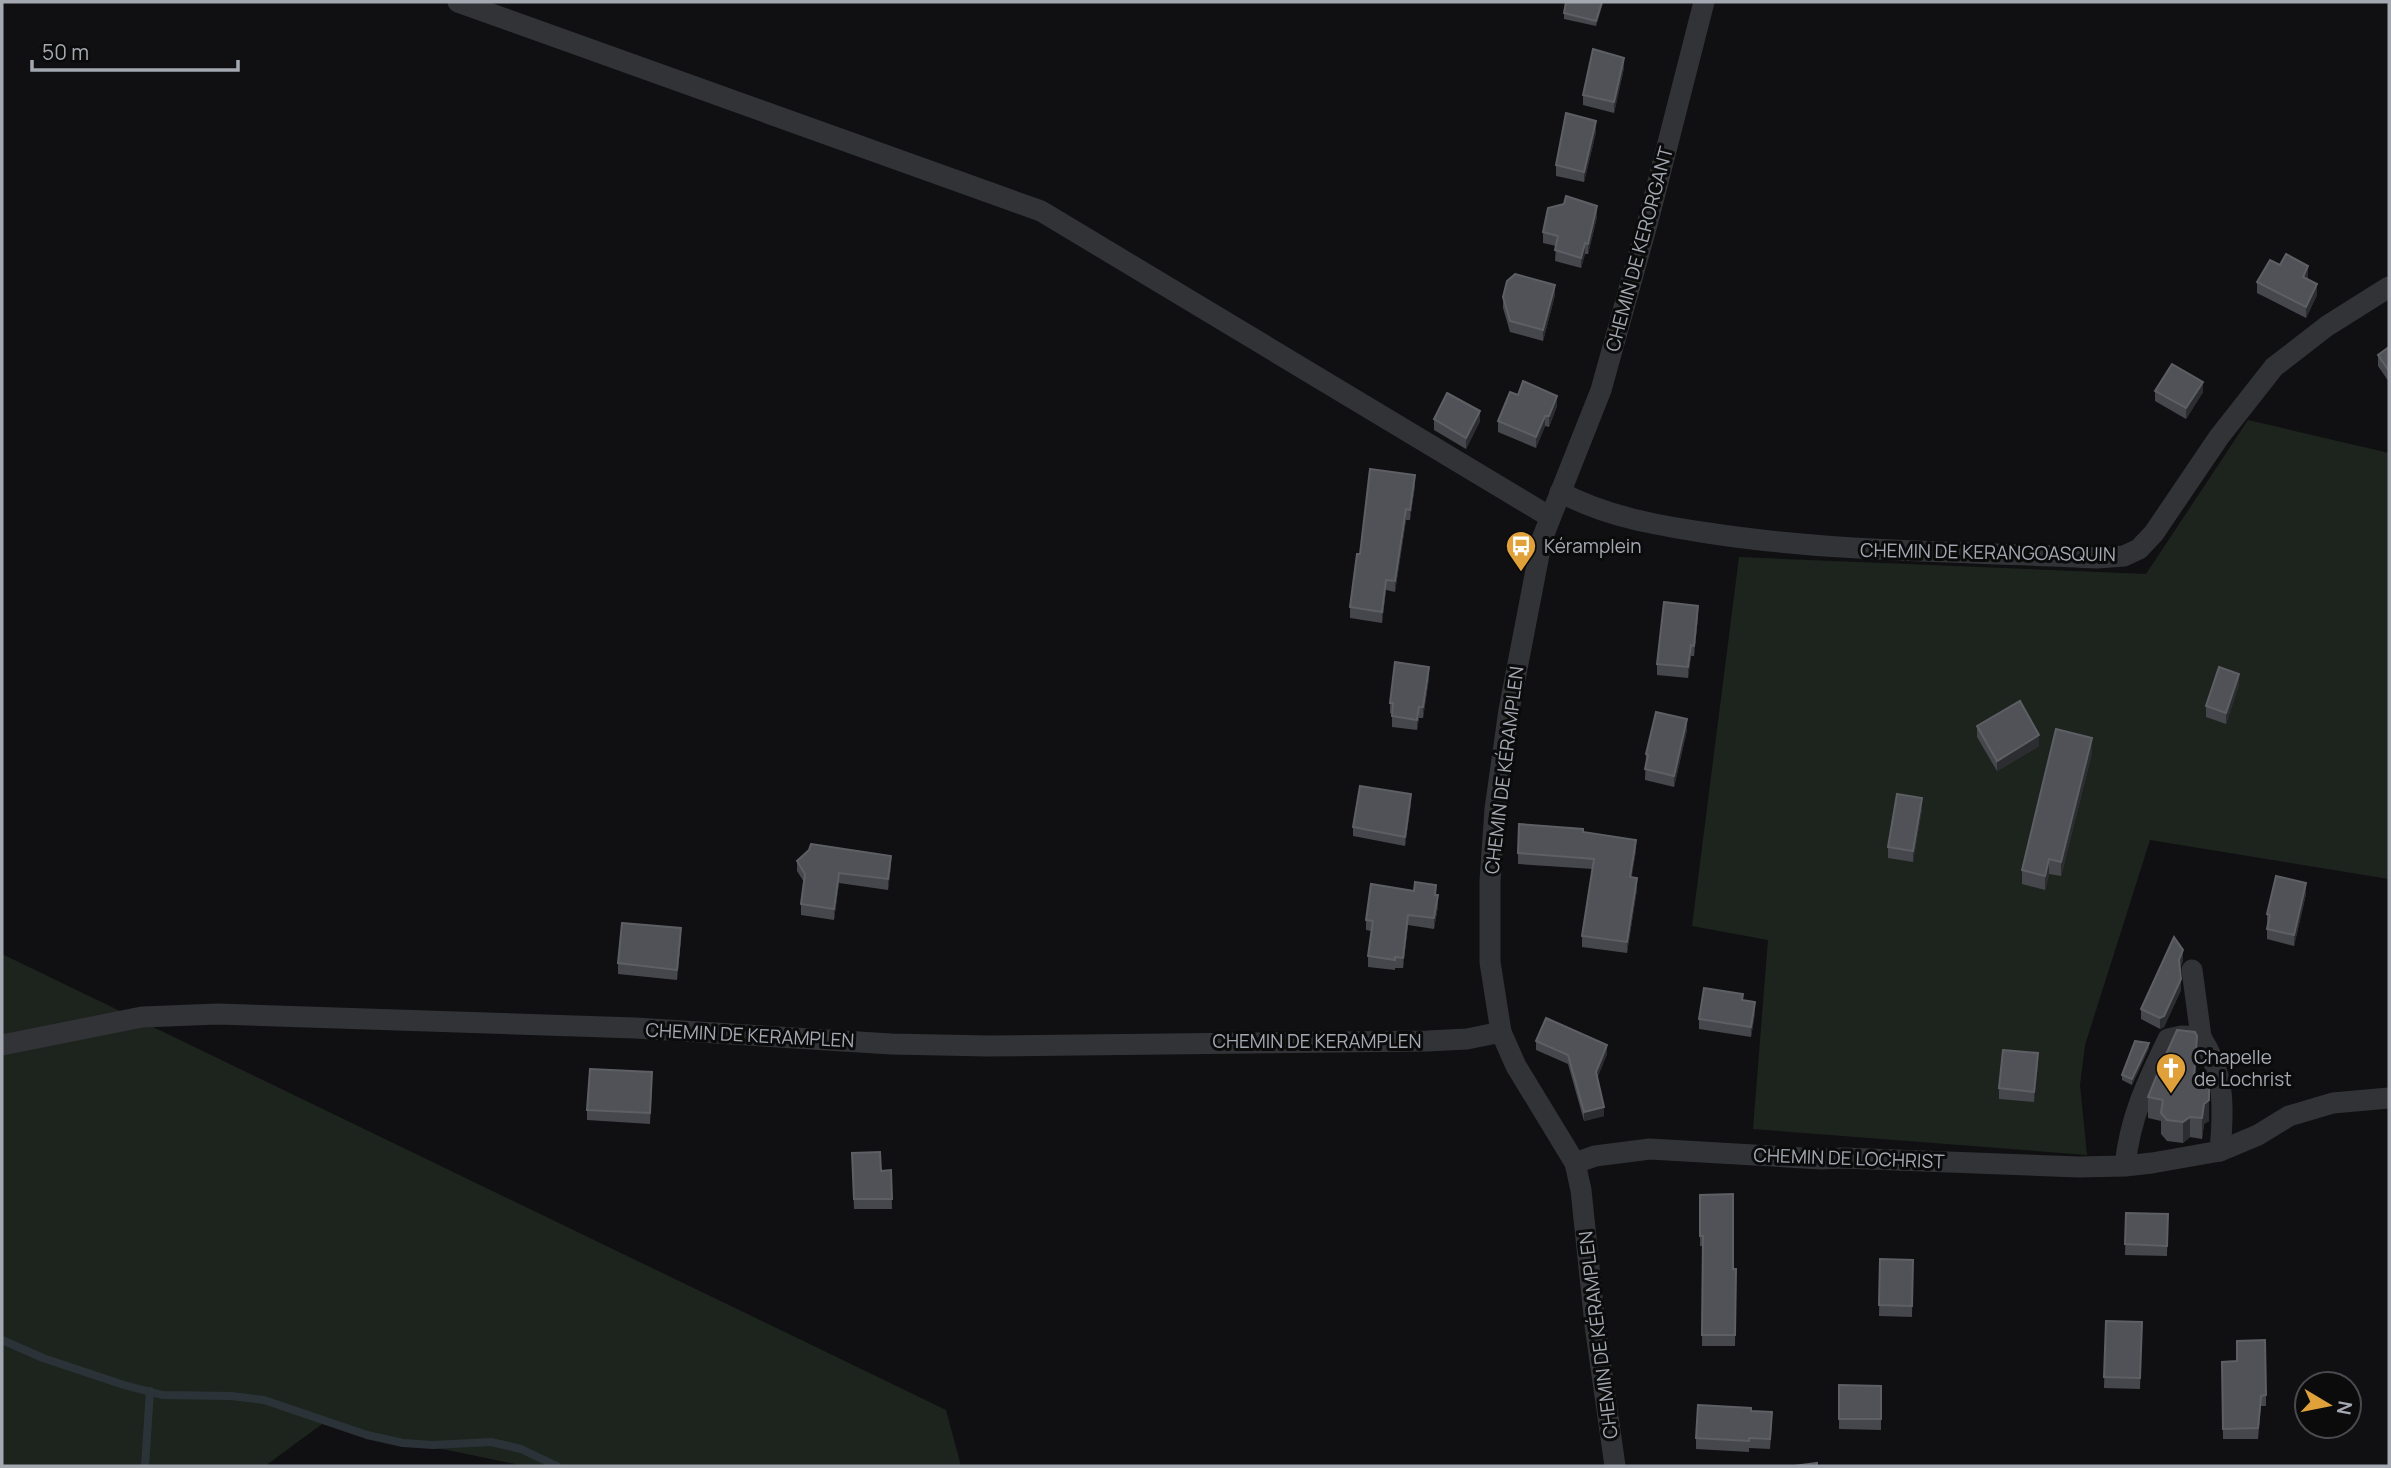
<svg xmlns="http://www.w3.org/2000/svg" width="2391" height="1468" font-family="Manrope,sans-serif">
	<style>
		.green { fill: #1d241e }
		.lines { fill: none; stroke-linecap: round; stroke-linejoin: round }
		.stream { stroke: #2b3339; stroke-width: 8 }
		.street { stroke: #323336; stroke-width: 21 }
		.wall { fill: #46474c }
		.shaded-wall { fill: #2c2d30 }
		.building { fill: #505257; stroke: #5d5f65; stroke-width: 2 }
		.labels { text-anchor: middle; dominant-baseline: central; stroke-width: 6; stroke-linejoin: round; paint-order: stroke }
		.street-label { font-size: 19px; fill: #a3a8b1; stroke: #0b0b0c }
		.poi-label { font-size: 19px; fill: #a3a8b1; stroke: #0b0b0c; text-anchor: start }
	</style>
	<rect width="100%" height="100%" fill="#101012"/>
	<g class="green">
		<path d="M2248 420 2389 453V879L2150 840 2085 1045 2080 1085 2087 1155 1753 1129 1768 940 1692 926 1739 557 2146 574Z"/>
		<path d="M2 954 946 1410 961 1466H525L322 1424 265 1466H2Z"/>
	</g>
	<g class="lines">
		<g class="stream">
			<path d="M2 1340 43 1358 124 1385 162 1395 231 1396 264 1400 367 1435 403 1443 433 1445 491 1442 521 1449 557 1466"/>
			<path d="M145 1466 150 1391"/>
		</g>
		<g class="street">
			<path d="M458 2 1041 211 1550 517"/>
			<path d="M1560 492C1607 517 1656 525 1708 533 1837 553 1968 551 2097 558L2124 556 2139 549 2154 533 2219 437 2274 367 2327 326 2389 287"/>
			<path d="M2192 970 2201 1037"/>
			<path d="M2 1045 142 1017 218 1014 635 1028 891 1044 988 1046 1427 1041 1467 1039 1501 1032"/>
			<path d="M2220 1151 2258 1135 2289 1116 2333 1103 2389 1098"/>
			<path d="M1575 1163 1595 1156 1650 1149 1821 1159 1843 1158 2079 1167 2125 1166C2130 1117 2147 1082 2168 1039L2182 1036 2201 1037C2225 1075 2224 1107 2220 1151L2152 1163 2125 1166"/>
			<path d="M1615 1466 1595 1325 1581 1190 1575 1163 1516 1066 1501 1032 1490 962V881L1495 809 1509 710 1542 539 1601 390 1648 221 1704 2"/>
		</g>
	</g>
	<g class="wall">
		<path d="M1603 2 1596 26 1564 19V13Z"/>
		<path d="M1624 68 1614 113 1583 105V95Z"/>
		<path d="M1596 132 1584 182 1556 176V165Z"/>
		<path d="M1597 217 1588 254H1585L1581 268 1555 261 1556 246 1543 243V232Z"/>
		<path d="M2280 265 2308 277 2307 279 2317 295 2306 318 2257 293V282Z"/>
		<path d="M1555 295 1543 341 1510 332 1503 308V297Z"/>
		<path d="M2389 347V382L2378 366V355Z"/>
		<path d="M2155 391 2203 392 2186 419 2155 401Z"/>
		<path d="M1518 395 1557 406 1549 427 1545 426 1536 448 1498 432V421Z"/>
		<path d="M1434 419 1480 421 1466 449 1434 430Z"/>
		<path d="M1415 485 1410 520H1406L1395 592 1386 590 1382 623 1350 618V607L1360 554Z"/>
		<path d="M1698 617 1694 656H1691L1688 678 1657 675V664Z"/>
		<path d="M1429 678 1423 718H1419L1417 730 1392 727V714L1390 713V703Z"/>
		<path d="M2239 684 2226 724 2206 717V706Z"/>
		<path d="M1977 726 2039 746 1997 771 1977 737Z"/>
		<path d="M1687 730 1674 787 1645 780 1646 754Z"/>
		<path d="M2092 753 2061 876 2049 874 2045 890 2022 884V870Z"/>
		<path d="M1411 803 1405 846 1353 836V827Z"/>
		<path d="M1922 809 1913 862 1888 858V847Z"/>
		<path d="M1583 832 1636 851 1631 877 1637 889 1627 953 1582 947V936L1593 869 1518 864V853Z"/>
		<path d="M797 861 891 866 888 890 839 883 834 920 801 915V904L804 882 797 871Z"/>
		<path d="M2306 894 2294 946 2267 939V914Z"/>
		<path d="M1436 895 1438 906 1434 929 1408 925 1403 968H1395V970L1368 967V956L1371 931 1366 930V920Z"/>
		<path d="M681 939 677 980 618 974V963Z"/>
		<path d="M2183 961 2180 968 2181 990 2164 1027 2160 1029 2141 1019V1009Z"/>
		<path d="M1743 1000 1755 1013 1751 1037 1699 1029V1019Z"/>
		<path d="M1536 1041 1607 1054 1597 1078 1604 1116 1584 1121 1568 1064 1536 1050Z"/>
		<path d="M2149 1048 2132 1085 2122 1080V1075Z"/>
		<path d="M2197 1057 2195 1076 2209 1121 2204 1124 2202 1139 2190 1137 2183 1143 2167 1141 2161 1134V1121L2148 1118V1097Z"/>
		<path d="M2038 1064 2034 1102 1999 1099V1088Z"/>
		<path d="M652 1083 650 1124 587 1120V1110Z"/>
		<path d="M852 1153 881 1171 891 1170 892 1209H854Z"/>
		<path d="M1700 1195 1733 1269H1736L1735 1346H1702L1703 1246H1700Z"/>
		<path d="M2126 1213 2168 1214 2167 1256 2125 1255Z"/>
		<path d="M1880 1259 1913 1260 1912 1317 1879 1316Z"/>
		<path d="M2106 1321 2142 1322 2140 1389 2104 1388Z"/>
		<path d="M2222 1362 2266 1395V1406H2261L2258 1439H2223Z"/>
		<path d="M1839 1385 1881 1386V1430L1839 1429Z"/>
		<path d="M1772 1423 1770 1449 1749 1448V1452L1696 1449V1438Z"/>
	</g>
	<g class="shaded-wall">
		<path d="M1602 2 1603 3 1596 26V21Z"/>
		<path d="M1624 58V68L1614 113V102Z"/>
		<path d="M1596 121V132L1584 182V172Z"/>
		<path d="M1597 206V217L1588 254V244Z"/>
		<path d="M1585 243V254L1581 268V258Z"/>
		<path d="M2308 266V277L2303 288V277Z"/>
		<path d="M2317 284V295L2306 318V307Z"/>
		<path d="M1555 285V295L1543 341V330Z"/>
		<path d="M2203 382V392L2186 419V408Z"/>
		<path d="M1557 396V406L1549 427V416Z"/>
		<path d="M1480 411V421L1466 449V438Z"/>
		<path d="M1545 416V426L1536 448V437Z"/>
		<path d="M1415 475V485L1410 520V510Z"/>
		<path d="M1406 509V520L1395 592V581Z"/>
		<path d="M1386 580V590L1382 623V612Z"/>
		<path d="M1698 606V617L1694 656V646Z"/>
		<path d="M1691 645V656L1688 678V667Z"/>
		<path d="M1429 667V678L1423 718V707Z"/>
		<path d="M2239 674V684L2226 724V713Z"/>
		<path d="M1419 707V718L1417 730V720Z"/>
		<path d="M1687 719V730L1674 787V776Z"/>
		<path d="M2039 735V746L1997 771V761Z"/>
		<path d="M2092 738V753L2061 876V862Z"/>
		<path d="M1411 794V803L1405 846V837Z"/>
		<path d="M1922 798V809L1913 862V851Z"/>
		<path d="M1636 840V851L1630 888V877Z"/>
		<path d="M891 856V866L888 890V879Z"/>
		<path d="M2049 859V874L2045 890V876Z"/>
		<path d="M839 873V883L834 920V909Z"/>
		<path d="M1637 878V889L1627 953V942Z"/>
		<path d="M2306 883V894L2294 946V935Z"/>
		<path d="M1438 895V906L1434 929V918Z"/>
		<path d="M1408 915V925L1403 968V958Z"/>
		<path d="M681 928V939L677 980V970Z"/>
		<path d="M2183 950V961L2179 971V960Z"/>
		<path d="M2181 979V990L2164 1027 2160 1029V1018Z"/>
		<path d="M1755 1002V1013L1751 1037V1027Z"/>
		<path d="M2197 1036V1057L2194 1097V1076Z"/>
		<path d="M2149 1043V1048L2132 1085V1079Z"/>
		<path d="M1607 1045V1054L1596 1081V1072Z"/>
		<path d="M2038 1053V1064L2034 1102V1092Z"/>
		<path d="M2209 1100V1121L2204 1124 2202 1139V1118L2204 1104Z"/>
		<path d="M1604 1107V1116L1584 1121V1112Z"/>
		<path d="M2190 1117V1137L2183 1143V1122Z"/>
	</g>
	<g class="building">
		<path d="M1566 2H1602L1596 21 1564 13Z"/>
		<path d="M1593 49 1624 58 1614 102 1583 95Z"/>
		<path d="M1566 113 1596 121 1584 172 1556 165Z"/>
		<path d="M1566 196 1597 206 1588 244 1585 243 1581 258 1555 250 1558 236 1543 232 1548 208 1564 204Z"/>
		<path d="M2286 254 2308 266 2303 277 2317 284 2306 307 2257 282 2270 260 2280 265Z"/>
		<path d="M1515 274 1555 285 1543 330 1510 321 1503 297 1507 281Z"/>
		<path d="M2389 347V371L2378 355Z"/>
		<path d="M2172 364 2203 382 2186 408 2155 391Z"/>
		<path d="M1523 381 1557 396 1549 416H1545L1536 437 1498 421 1510 392 1518 395Z"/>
		<path d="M1447 393 1480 411 1466 438 1434 419Z"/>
		<path d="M1370 469 1415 475 1410 510 1406 509 1395 581 1386 580 1382 612 1350 607 1357 554H1360Z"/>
		<path d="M1664 602 1698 606 1694 646 1691 645 1688 667 1657 664Z"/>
		<path d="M1395 662 1429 667 1423 707H1419L1417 720 1392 716 1393 703H1390Z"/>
		<path d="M2219 667 2239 674 2226 713 2206 706Z"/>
		<path d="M2020 701 2039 735 1997 761 1977 726Z"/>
		<path d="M1656 712 1687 719 1674 776 1645 769 1648 755 1646 754Z"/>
		<path d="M2056 729 2092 738 2061 862 2049 859 2045 876 2022 870Z"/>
		<path d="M1360 786 1411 794 1405 837 1353 827Z"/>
		<path d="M1897 794 1922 798 1913 851 1888 847Z"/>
		<path d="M1519 824 1583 829V832L1636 840 1630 877 1637 878 1627 942 1582 936 1594 859 1518 853Z"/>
		<path d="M811 844 891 856 888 879 839 873 834 909 801 904 805 874 797 861 809 850Z"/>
		<path d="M2276 876 2306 883 2294 935 2267 929 2270 915 2267 914Z"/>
		<path d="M1415 882 1436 885 1435 895H1438L1434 918 1408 915 1403 958 1395 957V960L1368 956 1373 921 1366 920 1371 884 1414 891Z"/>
		<path d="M622 923 681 928 677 970 618 963Z"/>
		<path d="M2174 937 2183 950 2179 960 2181 979 2164 1016 2160 1018 2141 1009Z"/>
		<path d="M1704 988 1743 994 1742 1000 1755 1002 1751 1027 1699 1019Z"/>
		<path d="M1546 1018 1607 1045 1596 1072 1604 1107 1584 1112 1568 1055 1536 1041Z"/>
		<path d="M2177 1030 2195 1032 2197 1036 2194 1076 2205 1077 2209 1081V1100L2204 1104 2202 1118 2190 1117 2183 1122 2167 1120 2161 1113 2163 1100 2148 1097 2159 1070Z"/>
		<path d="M2135 1041 2149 1043 2132 1079 2122 1075Z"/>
		<path d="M2003 1050 2038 1053 2034 1092 1999 1088Z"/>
		<path d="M590 1069 652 1072 650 1113 587 1110Z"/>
		<path d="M880 1152 881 1171 891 1170 892 1199H854L852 1153Z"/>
		<path d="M1733 1194V1269H1736L1735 1335H1702L1703 1236H1700V1195Z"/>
		<path d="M2126 1213 2168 1214 2167 1246 2125 1244Z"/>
		<path d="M1880 1259 1913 1260 1912 1306 1879 1305Z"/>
		<path d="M2106 1321 2142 1322 2140 1378 2104 1377Z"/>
		<path d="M2265 1340 2266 1395 2261 1396 2258 1428 2223 1429 2222 1362 2237 1361V1341Z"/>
		<path d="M1839 1385 1881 1386V1419H1839Z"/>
		<path d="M1698 1405 1751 1408V1411L1772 1412 1770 1439 1749 1438V1441L1696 1438Z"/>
		<path d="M1817 1463V1466H1794Z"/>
	</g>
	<defs>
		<g id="bus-pin" transform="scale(1.575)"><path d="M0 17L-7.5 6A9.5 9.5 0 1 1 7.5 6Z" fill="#e0a13a" stroke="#0b0b0c"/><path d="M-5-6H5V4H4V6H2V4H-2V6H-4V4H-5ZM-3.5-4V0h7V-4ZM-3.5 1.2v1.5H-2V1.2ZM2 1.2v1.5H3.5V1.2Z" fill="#fff"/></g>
		<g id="church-pin" transform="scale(1.575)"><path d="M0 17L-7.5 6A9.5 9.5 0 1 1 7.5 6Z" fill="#e0a13a" stroke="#0b0b0c"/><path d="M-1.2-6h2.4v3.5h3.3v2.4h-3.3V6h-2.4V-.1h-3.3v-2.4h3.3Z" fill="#fff"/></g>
	</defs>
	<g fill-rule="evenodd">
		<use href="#bus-pin" x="1521" y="546"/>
		<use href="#church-pin" x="2171" y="1068"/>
	</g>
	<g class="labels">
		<g class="street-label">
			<text transform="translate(1639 249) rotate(-75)">CHEMIN DE KERORGANT</text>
			<text transform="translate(1988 552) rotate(1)">CHEMIN DE KERANGOASQUIN</text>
			<text transform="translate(1504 770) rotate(-83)">CHEMIN DE KÉRAMPLEN</text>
			<text transform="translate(750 1035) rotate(3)">CHEMIN DE KERAMPLEN</text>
			<text x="1317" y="1041">CHEMIN DE KERAMPLEN</text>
			<text transform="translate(1849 1158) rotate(2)">CHEMIN DE LOCHRIST</text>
			<text transform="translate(1598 1335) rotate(-97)">CHEMIN DE KÉRAMPLEN</text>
		</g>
		<g class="poi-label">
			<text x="1544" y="546">Kéramplein</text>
			<text x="2194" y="1057">Chapelle<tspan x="2194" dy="22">de Lochrist</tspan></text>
		</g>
	</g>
	<rect width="2391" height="1468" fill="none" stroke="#a3a8b1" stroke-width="7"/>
	<g transform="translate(2328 1405) rotate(100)"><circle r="33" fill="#0b0b0c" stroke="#484a4e" stroke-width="2"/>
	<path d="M0-5L12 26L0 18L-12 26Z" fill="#e0a13a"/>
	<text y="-10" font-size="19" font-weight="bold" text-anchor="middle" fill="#a3a8b1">N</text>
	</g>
	<path d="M32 60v10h206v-10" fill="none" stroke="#a3a8b1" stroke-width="3.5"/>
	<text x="42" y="60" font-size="21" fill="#a3a8b1" stroke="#0b0b0c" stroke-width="5" paint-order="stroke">50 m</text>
</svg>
